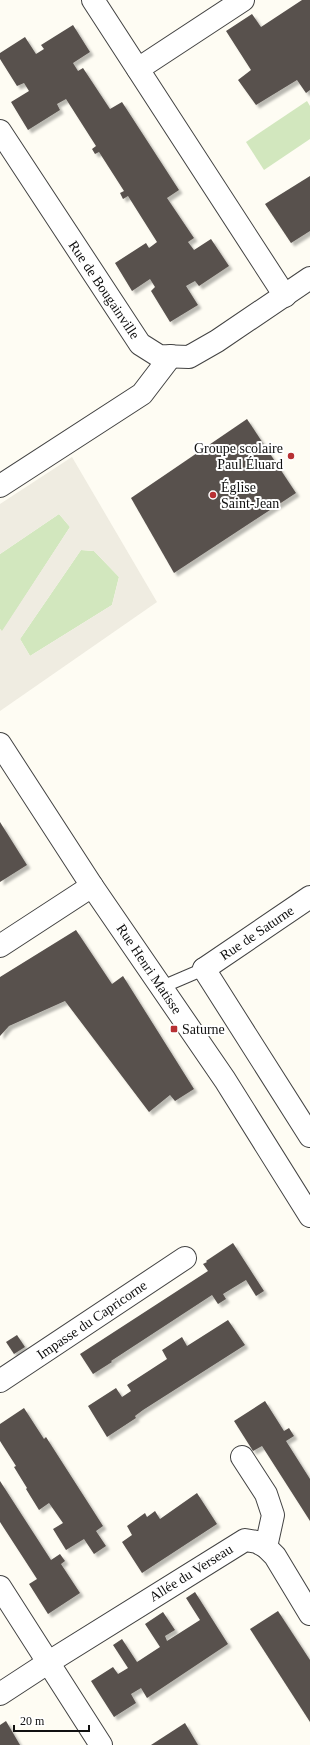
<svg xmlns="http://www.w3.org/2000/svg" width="310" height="1745" font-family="Georgia,serif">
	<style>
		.green { fill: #d2e7be }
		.plaza { fill: #efece1; fill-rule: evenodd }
		.building { fill: #58514d; filter: url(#shadow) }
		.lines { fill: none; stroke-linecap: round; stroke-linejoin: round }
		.service-casing { stroke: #434343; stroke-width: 14 }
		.minor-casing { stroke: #434343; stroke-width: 24 }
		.tertiary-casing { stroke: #434343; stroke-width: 24 }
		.service { stroke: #fff; stroke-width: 12 }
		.minor { stroke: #fff; stroke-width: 22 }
		.tertiary { stroke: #fff; stroke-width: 22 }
		.poi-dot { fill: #b73033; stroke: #fff; stroke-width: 1.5 }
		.labels { text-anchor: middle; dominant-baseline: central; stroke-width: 4; stroke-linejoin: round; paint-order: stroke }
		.street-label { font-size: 14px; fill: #101010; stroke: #fff }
		.poi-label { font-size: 14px; fill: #101010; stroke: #fff; text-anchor: start }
	</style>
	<defs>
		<filter id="shadow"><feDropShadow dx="3.5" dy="3.5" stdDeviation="1" flood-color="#0004"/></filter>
	</defs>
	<rect width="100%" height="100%" fill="#fefcf3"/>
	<g class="green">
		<path d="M307 101 310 106V139L264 170 246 142Z"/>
		<path d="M59 514 70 527 2 632 0 629V554Z"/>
		<path d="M81 550 94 551 119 577 112 605 30 656 20 639Z"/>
	</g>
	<path class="plaza" d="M72 457 157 602 0 711V629L2 631 70 527 59 514 0 554V504ZM81 550 94 551 119 577 112 605 30 656 20 639Z"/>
	<g class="building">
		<path d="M302 0H310V90L306 93 297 80 256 105 238 80 251 70 226 31 252 14 261 27Z"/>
		<path d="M73 25 90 52 73 63 78 71 83 68 110 109 122 102 179 190 167 198 194 238 188 242 194 250 211 239 229 266 199 286 195 281 186 286 198 305 170 322 151 291 155 287 150 279 132 291 115 263 146 243 149 248 157 242 128 196 123 199 120 193 124 191 99 152 95 154 92 149 96 146 66 99 57 104 60 110 28 130 11 102 29 91 24 83 17 86 0 59V53L25 37 36 54 44 49 41 45Z"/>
		<path d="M310 176V231L291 243 265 204Z"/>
		<path d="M247 419 296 493 174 573 131 498Z"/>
		<path d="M0 822 27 865 0 882Z"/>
		<path d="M76 930 112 984 123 976 194 1089 175 1101 170 1095 149 1112 65 1001 9 1026 0 1036V977Z"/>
		<path d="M233 1243 264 1291 256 1296 246 1280 223 1294 226 1299 218 1304 212 1295 111 1361 112 1362 93 1374 80 1354 208 1271 203 1264 207 1262 206 1261Z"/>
		<path d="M228 1320 245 1345 143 1410 135 1416 136 1418 107 1437 88 1406 116 1388 122 1397 131 1391 127 1385 167 1359 162 1350 182 1337 187 1346Z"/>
		<path d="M17 1335 25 1347 14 1354 6 1342Z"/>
		<path d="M265 1401 284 1431 289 1428 294 1436 286 1441 310 1479V1521L262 1446 253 1451 234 1421Z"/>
		<path d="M24 1408 44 1439 46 1437 103 1526 96 1531 106 1546 94 1554 84 1539 66 1550 53 1529 63 1523 49 1503 39 1510 26 1489 27 1488 14 1467 16 1466 0 1441V1424Z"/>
		<path d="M0 1481 51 1560 60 1554 65 1561 61 1564 80 1593 48 1614 29 1584 37 1579 0 1522Z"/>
		<path d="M197 1493 217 1524 142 1573 122 1542 132 1535 127 1526 145 1513 147 1517 155 1511 160 1519Z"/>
		<path d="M195 1592 228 1644 147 1698 141 1688 131 1694 136 1703 114 1717 91 1681 113 1667 118 1674 128 1668 113 1645 122 1639 137 1662 160 1647 145 1624 163 1612 175 1630 165 1636 167 1641 200 1620 186 1598Z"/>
		<path d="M278 1611 310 1660V1722L250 1629Z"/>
		<path d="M6 1721 20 1745H0V1725Z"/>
		<path d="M185 1723 198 1745H151Z"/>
	</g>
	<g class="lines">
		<g class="service-casing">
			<path id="service" d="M162 987 204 969"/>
		</g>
		<g class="minor-casing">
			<g id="minor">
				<path d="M93 0 285 296"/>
				<path d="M138 69 243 0"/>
				<path d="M0 131 140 344 159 356 189 357 217 341 310 278"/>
				<path d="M0 486 142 394 171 356"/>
				<path d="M0 946 92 886"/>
				<path d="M204 969 310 897"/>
				<path d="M0 1381 185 1258"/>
				<path d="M242 1457 266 1494 273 1515 266 1547"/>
				<path d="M0 1587 101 1745"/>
				<path d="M0 1694 49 1662 245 1540 257 1542 266 1547 275 1556 310 1614"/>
			</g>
		</g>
		<g class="tertiary-casing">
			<g id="tertiary">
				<path d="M0 744 92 886 225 1080 310 1216"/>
				<path d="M204 969 310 1136"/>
			</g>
		</g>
		<use href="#service" class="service"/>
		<use href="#minor" class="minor"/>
		<use href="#tertiary" class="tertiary"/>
	</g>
	<g class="poi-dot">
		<circle cx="291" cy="456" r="4"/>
		<circle cx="213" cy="495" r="4"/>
		<rect x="170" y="1025" width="8" height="8" rx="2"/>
	</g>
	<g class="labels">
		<g class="street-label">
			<text transform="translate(104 290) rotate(56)">Rue de Bougainville</text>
			<text transform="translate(257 933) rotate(-34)">Rue de Saturne</text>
			<text transform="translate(149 969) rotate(56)">Rue Henri Matisse</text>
			<text transform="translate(92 1320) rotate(-34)">Impasse du Capricorne</text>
			<text transform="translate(191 1573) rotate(-32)">Allée du Verseau</text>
		</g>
		<g class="poi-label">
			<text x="283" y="448" text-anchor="end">Groupe scolaire<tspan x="283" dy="16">Paul Éluard</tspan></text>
			<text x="221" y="487">Église<tspan x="221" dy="16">Saint-Jean</tspan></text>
			<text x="182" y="1029">Saturne</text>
		</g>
	</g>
	<path d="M14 1725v6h75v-6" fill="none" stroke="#101010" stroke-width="2"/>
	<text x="20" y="1725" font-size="12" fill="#101010" stroke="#ffffff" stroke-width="3" paint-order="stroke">20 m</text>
</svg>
